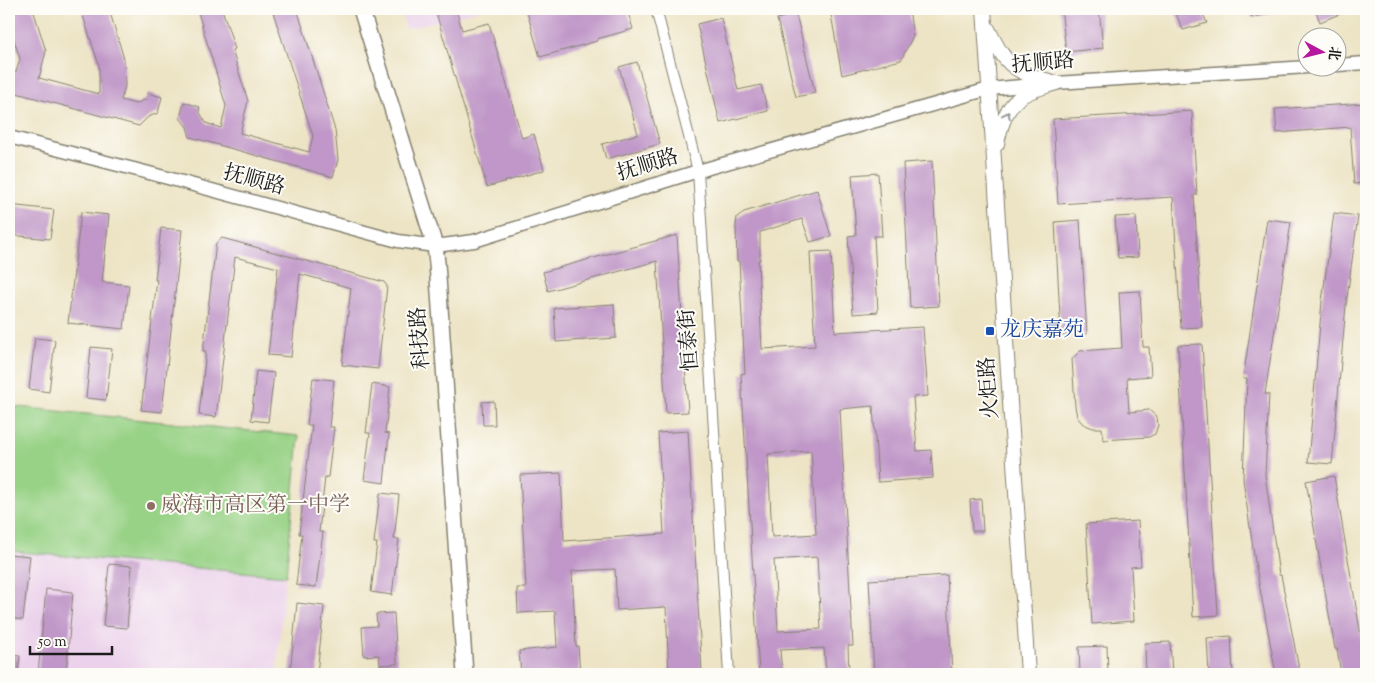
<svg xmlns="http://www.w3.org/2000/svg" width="1375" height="683" font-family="'Sorts Mill Goudy','Noto Serif SC',serif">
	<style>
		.built { fill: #ebd1eb }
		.green { fill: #98d286; stroke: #5a7751 }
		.building { fill: #c097c8; fill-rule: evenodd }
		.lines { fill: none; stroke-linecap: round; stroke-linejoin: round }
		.minor-casing { stroke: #848070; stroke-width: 12 }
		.tertiary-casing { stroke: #848070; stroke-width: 15 }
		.secondary-casing { stroke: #848070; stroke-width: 16 }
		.primary-casing { stroke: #848070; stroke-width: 18 }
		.minor { stroke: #fff; stroke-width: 10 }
		.tertiary { stroke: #fff; stroke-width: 12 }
		.secondary { stroke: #fff; stroke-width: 14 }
		.primary { stroke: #fff; stroke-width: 15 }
		.oneway { stroke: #999 }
		.transit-dot { fill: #1a4fb4; stroke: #fdfcf7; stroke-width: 2 }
		.education-dot { fill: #8d6e63; stroke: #fdfcf7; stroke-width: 2 }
		.labels { text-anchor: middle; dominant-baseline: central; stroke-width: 4; stroke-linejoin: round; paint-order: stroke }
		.street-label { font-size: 21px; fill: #1c1c1c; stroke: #fdfcf7 }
		.transit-label { font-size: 21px; fill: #164399; stroke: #fdfcf7; text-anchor: start }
		.education-label { font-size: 21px; fill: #785e54; stroke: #fdfcf7; text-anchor: start }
	</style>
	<rect width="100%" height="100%" fill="#fdfcf7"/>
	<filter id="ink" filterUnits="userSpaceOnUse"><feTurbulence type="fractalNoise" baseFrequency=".02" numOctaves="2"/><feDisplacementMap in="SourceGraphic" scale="10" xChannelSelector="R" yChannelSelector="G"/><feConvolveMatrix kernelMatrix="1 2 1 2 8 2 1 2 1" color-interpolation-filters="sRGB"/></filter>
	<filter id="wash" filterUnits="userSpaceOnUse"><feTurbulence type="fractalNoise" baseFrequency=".0096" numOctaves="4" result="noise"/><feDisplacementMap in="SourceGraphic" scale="20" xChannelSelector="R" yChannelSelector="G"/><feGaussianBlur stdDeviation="1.12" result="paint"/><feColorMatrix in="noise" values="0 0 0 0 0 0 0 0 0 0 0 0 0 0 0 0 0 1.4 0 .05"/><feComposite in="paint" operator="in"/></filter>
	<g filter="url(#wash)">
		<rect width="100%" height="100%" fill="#ede4c5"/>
		<g class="built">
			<path d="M400 9H484L406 29Z"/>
			<path d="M9 406 299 436 276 674H9Z"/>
		</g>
		<path class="green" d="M9 406 299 436 286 576 9 551Z"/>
		<g id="blocks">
			<g class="building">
				<path d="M9 9H33L46 51 39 78 99 94V65L82 13 95 9H109L124 59 125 86 121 100 136 104 146 99 148 93 162 97 158 113 148 117 139 126 9 91V70L16 72 20 59 9 23Z"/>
				<path d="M197 9H222L235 49 232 50 248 101 240 133 309 152 313 136 272 9H297L335 130 338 160 333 177 190 137 187 127 180 118 184 102 200 107 199 111 206 123 221 128 226 106Z"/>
				<path d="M435 9H456L462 30 489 23 522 138 534 134 544 170 487 187Z"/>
				<path d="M526 9H627L633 29 597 39V41L540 57Z"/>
				<path d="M830 9H909L913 36 901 60 842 75Z"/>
				<path d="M1059 9H1099L1103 48 1066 52 1062 16Z"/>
				<path d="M1174 9H1201L1207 23 1183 30Z"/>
				<path d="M1248 9H1275V12L1252 18Z"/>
				<path d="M1315 9H1352L1320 22Z"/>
				<path d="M796 14 815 93 796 97 777 19Z"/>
				<path d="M721 18 738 90 761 85 768 111 720 123 697 24Z"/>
				<path d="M637 62 660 144 606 159 602 144 638 134 619 67Z"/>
				<path d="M1366 103V183L1354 184 1350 127 1277 133 1275 109Z"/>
				<path d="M1192 111 1197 195H1194L1202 327 1181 328 1173 197 1058 204 1053 119Z"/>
				<path d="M932 161 939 306 910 308 903 163Z"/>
				<path d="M878 173 882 236H874L878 312 853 314 848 236 856 235 852 175Z"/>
				<path d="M817 190 831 236 810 242 802 219 760 232V260H758L762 349 815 346 810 252 831 251 835 332 923 327 928 396 913 397 917 451 931 450 933 478 878 482 873 406 840 409 853 646H848L849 674H826L824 648 780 650 782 674H759L741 374 745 373 739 261H737L736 225 737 217 744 212ZM811 451 816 534 772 537 768 454ZM817 557 821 629 778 631 774 560Z"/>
				<path d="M9 205 54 210 50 239 9 235Z"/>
				<path d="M81 212 109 215 102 282 129 285 124 329 68 323Z"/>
				<path d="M1334 213 1358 216 1346 305 1332 464 1308 462 1322 301Z"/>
				<path d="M1136 216 1138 257 1118 258 1115 217Z"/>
				<path d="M1267 219 1291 222 1265 394H1269L1265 475 1279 575H1281L1300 674H1276L1255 562 1243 479 1247 379H1243Z"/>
				<path d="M1080 220 1087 334 1061 335 1055 222Z"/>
				<path d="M161 228 182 230 162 412 141 410 157 280H155Z"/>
				<path d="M677 235 688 412 666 413 657 261 548 291 543 272Z"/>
				<path d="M222 238 384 282 387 286 378 369 342 365 351 288 300 274 291 357 268 355 278 268 235 257 216 417 199 415 206 351H203L216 243Z"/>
				<path d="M1140 291 1143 347H1149L1151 376 1127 378 1129 412 1149 410 1157 417 1158 425 1155 434 1149 437 1103 440 1102 428H1093L1083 424 1077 417 1075 406 1072 359 1080 351 1122 348 1119 292Z"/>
				<path d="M614 304 616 338 556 342 554 308Z"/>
				<path d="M35 338 55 340 49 392 29 389Z"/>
				<path d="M1202 344 1218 615 1193 617 1178 345Z"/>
				<path d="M91 347 112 349 106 400 86 398Z"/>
				<path d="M256 371 274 373 268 422 251 420Z"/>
				<path d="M313 378 334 380 329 427H334L328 477H325L319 532H323L316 587 296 585 302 534H299L312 425H307Z"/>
				<path d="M372 384 390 387 385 433 389 434 384 483 364 480 370 433H366Z"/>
				<path d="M494 401 495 425H483L482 402Z"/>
				<path d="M688 431 702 674H669L666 607 617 610 615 569 572 571 576 646H578L580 674H521L519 651 557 647 555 611 518 613 517 588H526L520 475 561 473 564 541 664 534 658 433Z"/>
				<path d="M1334 476 1364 654H1366V674H1341L1337 649H1335L1306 481Z"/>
				<path d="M380 493 399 495 394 539H399L392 595 371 592 377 543H374Z"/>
				<path d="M981 499 983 531H972L970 500Z"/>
				<path d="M1138 521 1141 566 1131 567 1134 621 1092 624 1086 524Z"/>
				<path d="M9 554 30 556 23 620 9 618Z"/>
				<path d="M109 564 132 566 127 628 103 626Z"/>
				<path d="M947 575 952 674H874L869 580Z"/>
				<path d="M46 589 73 592 66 674H38Z"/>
				<path d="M297 603 324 606 317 674H290Z"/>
				<path d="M394 613 397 664 380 665 379 655 364 656 362 627 377 626 376 614Z"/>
				<path d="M1231 636 1233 674H1209L1207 638Z"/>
				<path d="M1170 642 1172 674H1146L1145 643Z"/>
				<path d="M1107 646 1108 674H1080L1079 647Z"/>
				<path d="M9 655 20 656 18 674H9Z"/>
			</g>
		</g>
	</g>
	<g filter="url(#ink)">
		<use href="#blocks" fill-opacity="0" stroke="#848070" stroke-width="1"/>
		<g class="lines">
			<g class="minor-casing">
				<path id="minor" d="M656 9 698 171 729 674"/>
			</g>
			<g class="tertiary-casing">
				<g id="tertiary">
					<path d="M1338 65 1366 63"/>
					<path d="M9 137 153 174 398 241 435 246 474 241 698 171 989 89 1056 83 1308 67"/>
				</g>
			</g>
			<g class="secondary-casing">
				<g id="secondary">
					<path d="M984 9 1028 674"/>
					<path d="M988 29C1008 69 1013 71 1056 83"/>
					<path d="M997 144C1000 128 1006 108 1019 98 1028 90 1045 87 1056 83"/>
				</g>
			</g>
			<g class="primary-casing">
				<path id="primary" d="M361 9 435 246 437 263 465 674"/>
			</g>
			<use href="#minor" class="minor"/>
			<use href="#tertiary" class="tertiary"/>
			<use href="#secondary" class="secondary"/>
			<use href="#primary" class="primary"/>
		</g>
		<defs><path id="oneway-chevron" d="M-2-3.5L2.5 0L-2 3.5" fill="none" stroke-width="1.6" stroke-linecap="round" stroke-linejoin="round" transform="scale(1.25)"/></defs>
		<use class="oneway" href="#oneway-chevron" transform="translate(1007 115) rotate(-65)"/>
	</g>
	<rect class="transit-dot" x="985" y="326" width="10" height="10" rx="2.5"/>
	<circle class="education-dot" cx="151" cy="506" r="5"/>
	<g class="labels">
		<g class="street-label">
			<text transform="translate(1043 64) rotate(-5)">抚顺路</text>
			<text transform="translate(648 166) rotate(-17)">抚顺路</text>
			<text transform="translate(254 181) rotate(15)">抚顺路</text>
			<text transform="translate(421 338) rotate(-94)">科技路</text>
			<text transform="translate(690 340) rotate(-94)">恒泰街</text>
			<text transform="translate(990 388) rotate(-94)">火炬路</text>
		</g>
		<g class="transit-label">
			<text x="1000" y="331">龙庆嘉苑</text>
		</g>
		<g class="education-label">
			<text x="161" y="506">威海市高区第一中学</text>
		</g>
	</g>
	<rect width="1375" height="683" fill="none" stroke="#fdfcf7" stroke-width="30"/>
	<g transform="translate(1322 52) rotate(97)"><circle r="24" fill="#fdfcf7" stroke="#a3a29f"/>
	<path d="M0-4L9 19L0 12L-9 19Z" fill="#b5179e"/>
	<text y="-8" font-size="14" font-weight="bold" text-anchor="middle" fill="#1c1c1c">北</text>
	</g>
	<path d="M30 646v8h82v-8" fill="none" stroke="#1c1c1c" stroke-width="2.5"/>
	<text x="38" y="646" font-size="15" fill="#1c1c1c" stroke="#fdfcf7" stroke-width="4" paint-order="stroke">50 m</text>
</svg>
